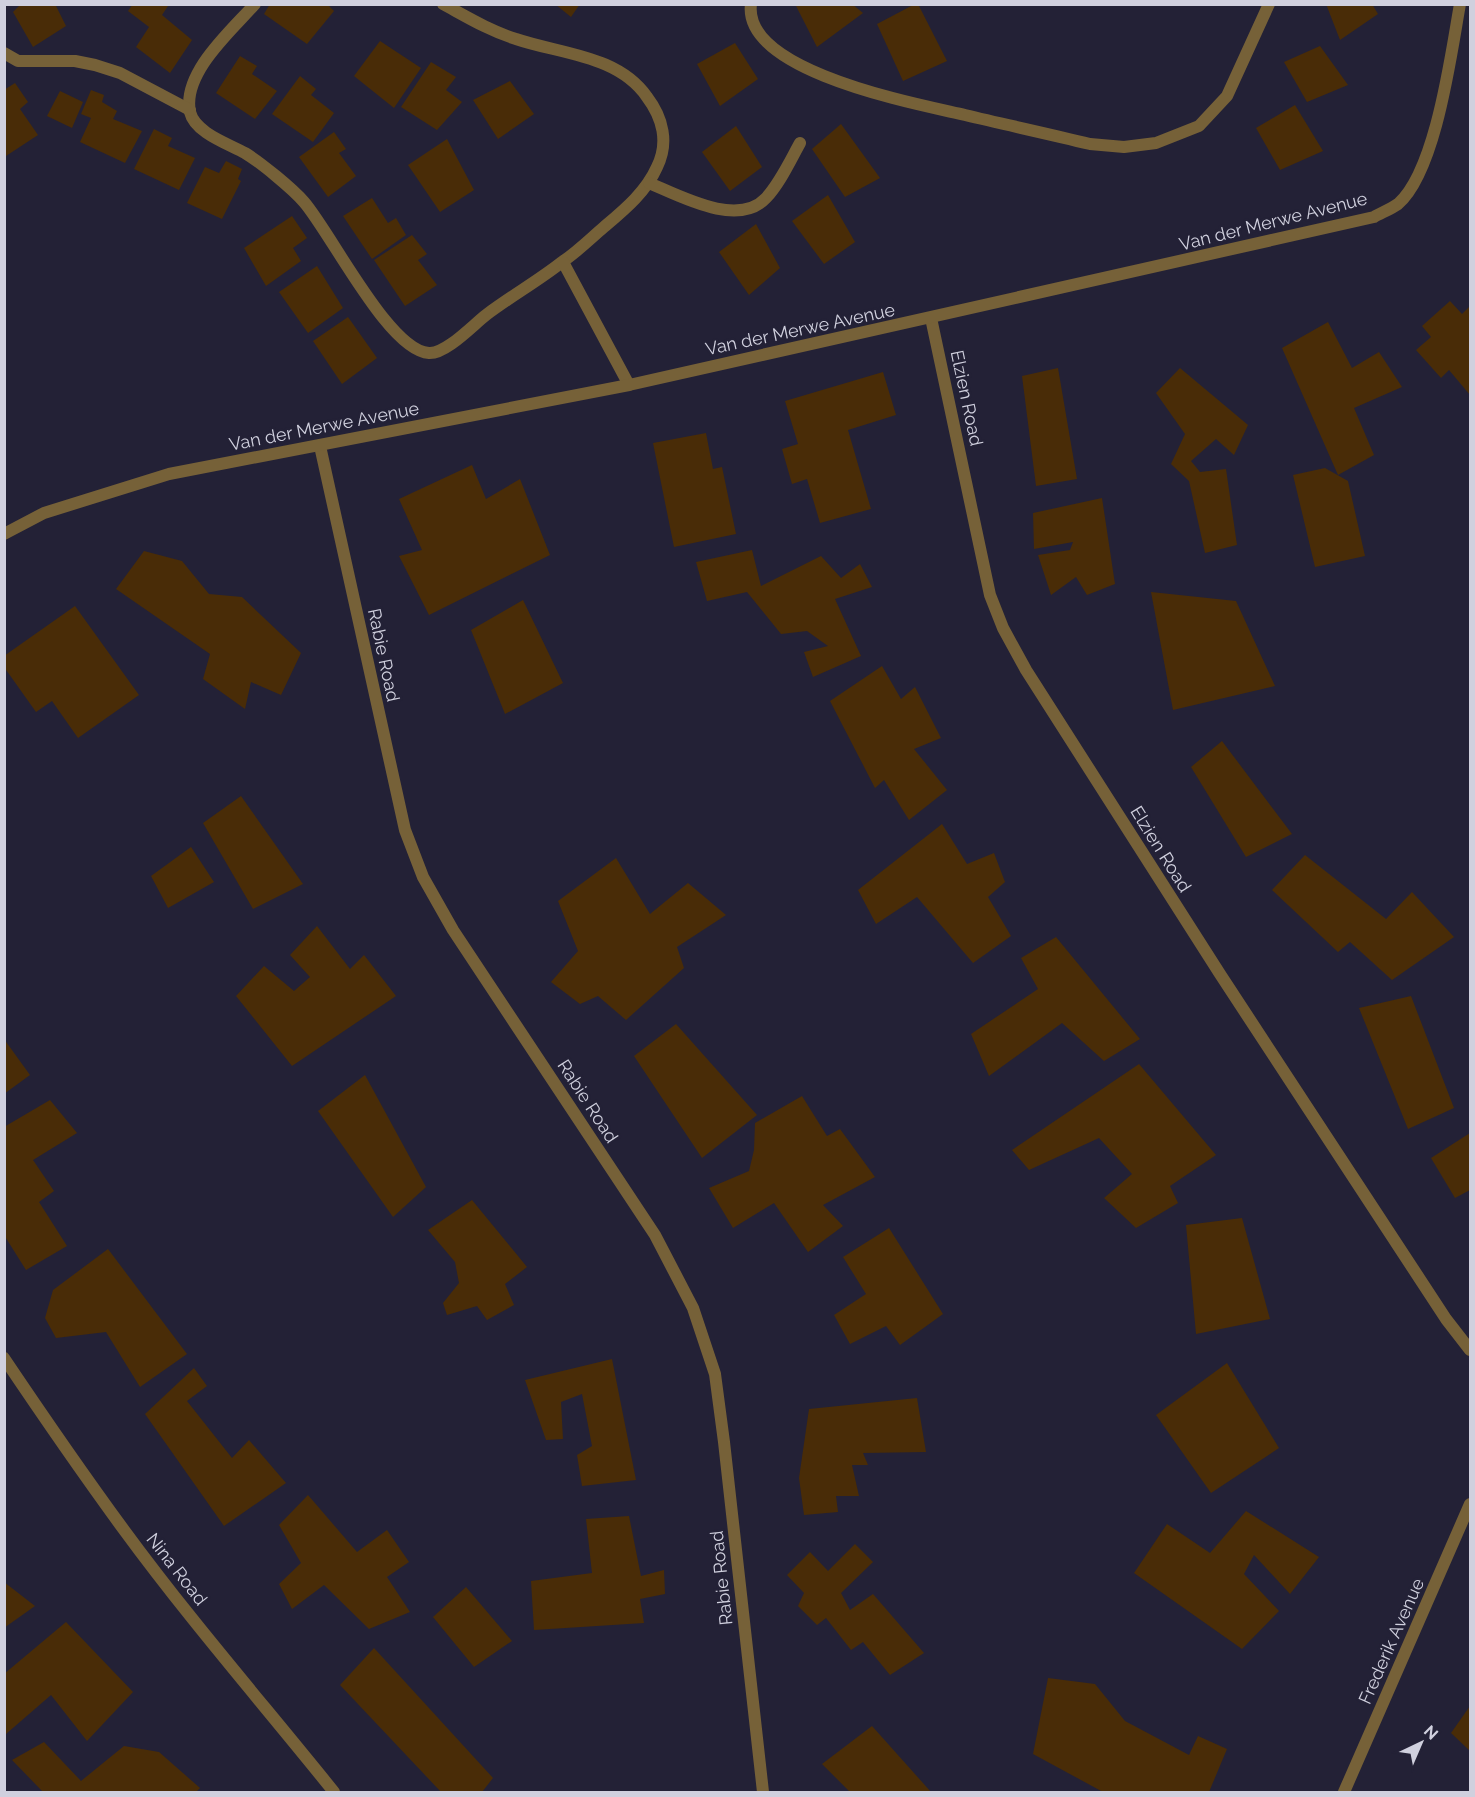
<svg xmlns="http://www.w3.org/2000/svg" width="1475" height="1797" font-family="Raleway,sans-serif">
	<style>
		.building { fill: #492c07 }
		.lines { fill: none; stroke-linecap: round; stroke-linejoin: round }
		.minor { stroke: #766138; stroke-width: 12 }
		.labels { text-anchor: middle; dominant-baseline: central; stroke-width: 5; stroke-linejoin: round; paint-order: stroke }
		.street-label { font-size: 18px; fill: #d0d0de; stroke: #232136 }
	</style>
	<rect width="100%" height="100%" fill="#232136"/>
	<g class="building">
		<path d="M21 4H55L66 26 33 47 13 12Z"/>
		<path d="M133 4H166L168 6 162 15 192 40 170 73 136 47 149 27 128 11Z"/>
		<path d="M270 4H327L334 11 307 44 264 14Z"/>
		<path d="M555 4H580L571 17Z"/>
		<path d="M795 4H852L863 13 817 47Z"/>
		<path d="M915 4H918L947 61 903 81 877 24Z"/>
		<path d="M1326 4H1372L1378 14 1340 40Z"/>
		<path d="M380 41 421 68 394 108 354 76Z"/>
		<path d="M735 43 758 79 720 106 697 64Z"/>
		<path d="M1320 46 1348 85 1307 102 1284 62Z"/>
		<path d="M240 56 257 66 252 74 277 91 255 119 216 93Z"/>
		<path d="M431 62 456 77 446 90 462 102 437 130 401 107Z"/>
		<path d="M300 76 316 89 311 95 334 113 313 142 272 114Z"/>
		<path d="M510 81 534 114 498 139 473 100Z"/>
		<path d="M15 83 28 102 20 109 38 135 6 156 4 153V90Z"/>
		<path d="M91 90 104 95 102 102 117 111 113 119 142 131 125 163 80 142 91 118 81 114Z"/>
		<path d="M60 91 83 102 72 128 47 116Z"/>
		<path d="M1295 105 1323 151 1280 170 1256 128Z"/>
		<path d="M841 124 880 178 845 197 812 149Z"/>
		<path d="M736 126 762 167 730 191 702 152Z"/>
		<path d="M154 129 172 138 168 146 195 158 179 190 134 169Z"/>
		<path d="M334 132 346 149 339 153 356 176 328 197 299 157Z"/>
		<path d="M447 139 474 190 440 212 408 165Z"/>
		<path d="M226 161 242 169 238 179 241 181 222 219 187 203 205 167 219 173Z"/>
		<path d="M828 195 855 242 824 264 792 221Z"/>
		<path d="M372 198 388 223 396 218 406 235 372 259 343 216Z"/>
		<path d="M292 216 307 238 293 248 301 261 266 286 244 248Z"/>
		<path d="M756 224 780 268 749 295 719 252Z"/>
		<path d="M412 235 427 254 418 260 437 285 405 306 374 260Z"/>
		<path d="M317 266 343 308 308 333 279 292Z"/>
		<path d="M1450 301 1462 314 1470 306V395L1449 370 1441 378 1416 350 1431 337 1422 326Z"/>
		<path d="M348 317 377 358 342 384 313 341Z"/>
		<path d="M1328 322 1352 368 1379 352 1402 387 1354 408 1374 455 1338 475 1282 348Z"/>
		<path d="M1058 368 1077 479 1036 486 1022 376Z"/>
		<path d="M1180 368 1248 425 1234 455 1216 439 1191 461 1200 472 1226 469 1237 545 1205 553 1189 481 1171 464 1185 434 1156 393Z"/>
		<path d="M883 372 896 415 848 430 871 509 820 523 807 479 792 484 782 449 798 444 785 401Z"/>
		<path d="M706 433 713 469 722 467 736 534 674 547 653 443Z"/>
		<path d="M472 465 486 499 520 479 550 555 429 615 399 556 422 550 399 499Z"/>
		<path d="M1325 468 1348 481 1365 556 1315 567 1293 475Z"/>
		<path d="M1102 498 1115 584 1087 595 1076 577 1051 595 1038 555 1070 550 1073 542 1034 549 1033 513Z"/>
		<path d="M752 550 761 586 821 556 841 578 860 564 872 587 835 599 861 656 813 677 804 652 828 646 807 631 781 634 747 592 707 601 696 562Z"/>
		<path d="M144 551 182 561 209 594 242 597 301 653 281 695 251 682 245 709 203 679 210 654 116 589Z"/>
		<path d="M1151 592 1236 601 1275 686 1173 710Z"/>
		<path d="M523 600 563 683 505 714 471 630Z"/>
		<path d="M75 606 139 695 78 738 52 701 36 712 4 667V656Z"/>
		<path d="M882 666 901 699 915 687 941 738 914 749 947 790 909 820 884 780 875 788 830 701Z"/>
		<path d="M1222 741 1292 834 1246 857 1191 767Z"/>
		<path d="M241 796 303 884 253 909 203 823Z"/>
		<path d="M942 824 967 864 994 853 1005 882 988 897 1011 936 973 963 917 897 876 924 858 890Z"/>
		<path d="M191 847 214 882 168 908 151 876Z"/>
		<path d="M1305 855 1386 919 1412 892 1454 937 1392 980 1350 942 1338 952 1272 890Z"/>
		<path d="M616 858 650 914 688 883 726 915 677 947 684 968 626 1020 598 996 580 1004 551 982 578 951 558 901Z"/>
		<path d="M317 926 350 969 364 955 396 996 292 1066 236 996 264 966 294 991 310 977 290 955Z"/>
		<path d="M1056 937 1140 1039 1104 1061 1062 1023 989 1076 971 1034 1038 989 1021 958Z"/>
		<path d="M1411 996 1454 1108 1408 1129 1359 1008Z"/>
		<path d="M676 1024 757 1115 702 1158 634 1056Z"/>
		<path d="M4 1039 30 1075 4 1094Z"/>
		<path d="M1139 1064 1216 1155 1170 1186 1178 1203 1136 1228 1104 1198 1132 1174 1099 1138 1029 1170 1012 1150Z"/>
		<path d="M365 1075 426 1187 393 1217 318 1111Z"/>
		<path d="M802 1096 827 1136 840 1129 875 1177 823 1205 843 1226 808 1252 774 1203 733 1228 709 1188 749 1171 754 1150 755 1123Z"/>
		<path d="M50 1100 77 1133 33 1160 54 1191 39 1202 67 1246 26 1270 4 1235V1127Z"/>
		<path d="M1470 1133V1190L1455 1198 1431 1158Z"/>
		<path d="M472 1200 527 1267 505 1284 514 1305 487 1320 477 1306 447 1315 443 1303 459 1283 455 1262 428 1230Z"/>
		<path d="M1242 1218 1270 1319 1196 1334 1186 1225Z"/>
		<path d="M889 1228 943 1314 900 1345 886 1326 850 1344 834 1315 866 1294 843 1257Z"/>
		<path d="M108 1249 187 1354 140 1387 106 1332 56 1338 45 1318 53 1290Z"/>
		<path d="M612 1359 636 1480 582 1486 577 1455 592 1446 582 1394 561 1402 563 1439 546 1440 525 1380Z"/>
		<path d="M1227 1363 1279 1448 1211 1493 1156 1415Z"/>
		<path d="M194 1368 207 1386 187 1401 232 1458 249 1440 286 1483 224 1526 145 1414Z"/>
		<path d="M917 1398 926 1452 863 1453 868 1465H852L859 1496H836L838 1512 804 1515 799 1478 809 1409Z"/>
		<path d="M308 1495 357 1552 387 1530 409 1562 387 1577 410 1612 369 1629 324 1585 292 1609 279 1584 301 1563 279 1525Z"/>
		<path d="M1246 1511 1319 1557 1290 1594 1254 1555 1244 1574 1279 1611 1242 1649 1134 1573 1167 1524 1210 1553Z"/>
		<path d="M629 1516 641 1576 664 1570 665 1594 640 1599 644 1623 534 1630 531 1581 592 1573 586 1519Z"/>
		<path d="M855 1544 873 1562 841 1593 850 1610 873 1594 924 1653 890 1675 863 1642 851 1650 826 1618 817 1625 798 1606 804 1593 787 1575 810 1552 828 1571Z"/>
		<path d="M4 1582 35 1606 4 1628Z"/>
		<path d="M466 1587 512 1641 474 1667 433 1617Z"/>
		<path d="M66 1622 133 1692 87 1741 51 1695 6 1734 4 1674Z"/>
		<path d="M374 1648 493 1778 482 1792H441L340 1685Z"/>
		<path d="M1048 1678 1095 1684 1125 1721 1189 1755 1198 1736 1227 1749 1209 1792H1103L1033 1754Z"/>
		<path d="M1470 1706V1751L1451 1733Z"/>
		<path d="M872 1726 931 1792H850L822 1764Z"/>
		<path d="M44 1742 81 1781 124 1746 159 1752 200 1788 196 1792H43L12 1760Z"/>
	</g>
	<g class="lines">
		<g class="minor">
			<path d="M255 4C231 31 182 73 190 112 195 133 229 144 245 153 260 162 293 189 304 202 331 233 389 351 429 353 446 354 473 325 486 315 511 296 538 281 562 262 577 252 590 239 604 227 624 210 646 192 657 167 669 143 663 118 647 97 618 55 560 54 516 39 490 31 467 17 443 4"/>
			<path d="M751 4C742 72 918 104 965 115 1007 125 1049 134 1090 144L1124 147 1156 143 1199 126 1227 96 1269 4"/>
			<path d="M4 53 18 61H75L95 65 120 73 190 110"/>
			<path d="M649 183C680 196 738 228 766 198 780 183 790 161 800 143"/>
			<path d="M563 262 629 385"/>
			<path d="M931 318 990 595 1003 628 1026 670 1220 974 1446 1319 1470 1350"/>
			<path d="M320 446 405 830 423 877 453 930 655 1235 693 1308 715 1374 724 1442 763 1792"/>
			<path d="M4 534 44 513 169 474 629 385 1374 217C1381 213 1391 209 1398 204 1436 171 1451 54 1460 4"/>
			<path d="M4 1358C43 1416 83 1474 124 1530 190 1620 264 1705 334 1792"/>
			<path d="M1344 1792 1470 1504"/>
		</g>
	</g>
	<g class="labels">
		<g class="street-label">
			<text transform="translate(1273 221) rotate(-14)">Van der Merwe Avenue</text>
			<text transform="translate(800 329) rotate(-12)">Van der Merwe Avenue</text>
			<text transform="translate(967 398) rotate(78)">Elzien Road</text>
			<text transform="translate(324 426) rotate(-11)">Van der Merwe Avenue</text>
			<text transform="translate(384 655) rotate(78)">Rabie Road</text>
			<text transform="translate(1161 849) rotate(58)">Elzien Road</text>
			<text transform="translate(588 1101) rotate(57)">Rabie Road</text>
			<text transform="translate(177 1569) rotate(52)">Nina Road</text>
			<text transform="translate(721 1578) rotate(-96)">Rabie Road</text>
			<text transform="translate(1391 1641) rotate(-66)">Frederik Avenue</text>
		</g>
	</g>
	<rect width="1475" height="1797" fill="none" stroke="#d0d0de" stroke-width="12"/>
	<g transform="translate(1421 1743) rotate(44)" stroke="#232136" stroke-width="4.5" paint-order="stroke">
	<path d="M0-4.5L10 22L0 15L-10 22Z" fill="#d0d0de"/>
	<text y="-9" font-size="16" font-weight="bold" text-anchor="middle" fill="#d0d0de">N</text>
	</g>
</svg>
